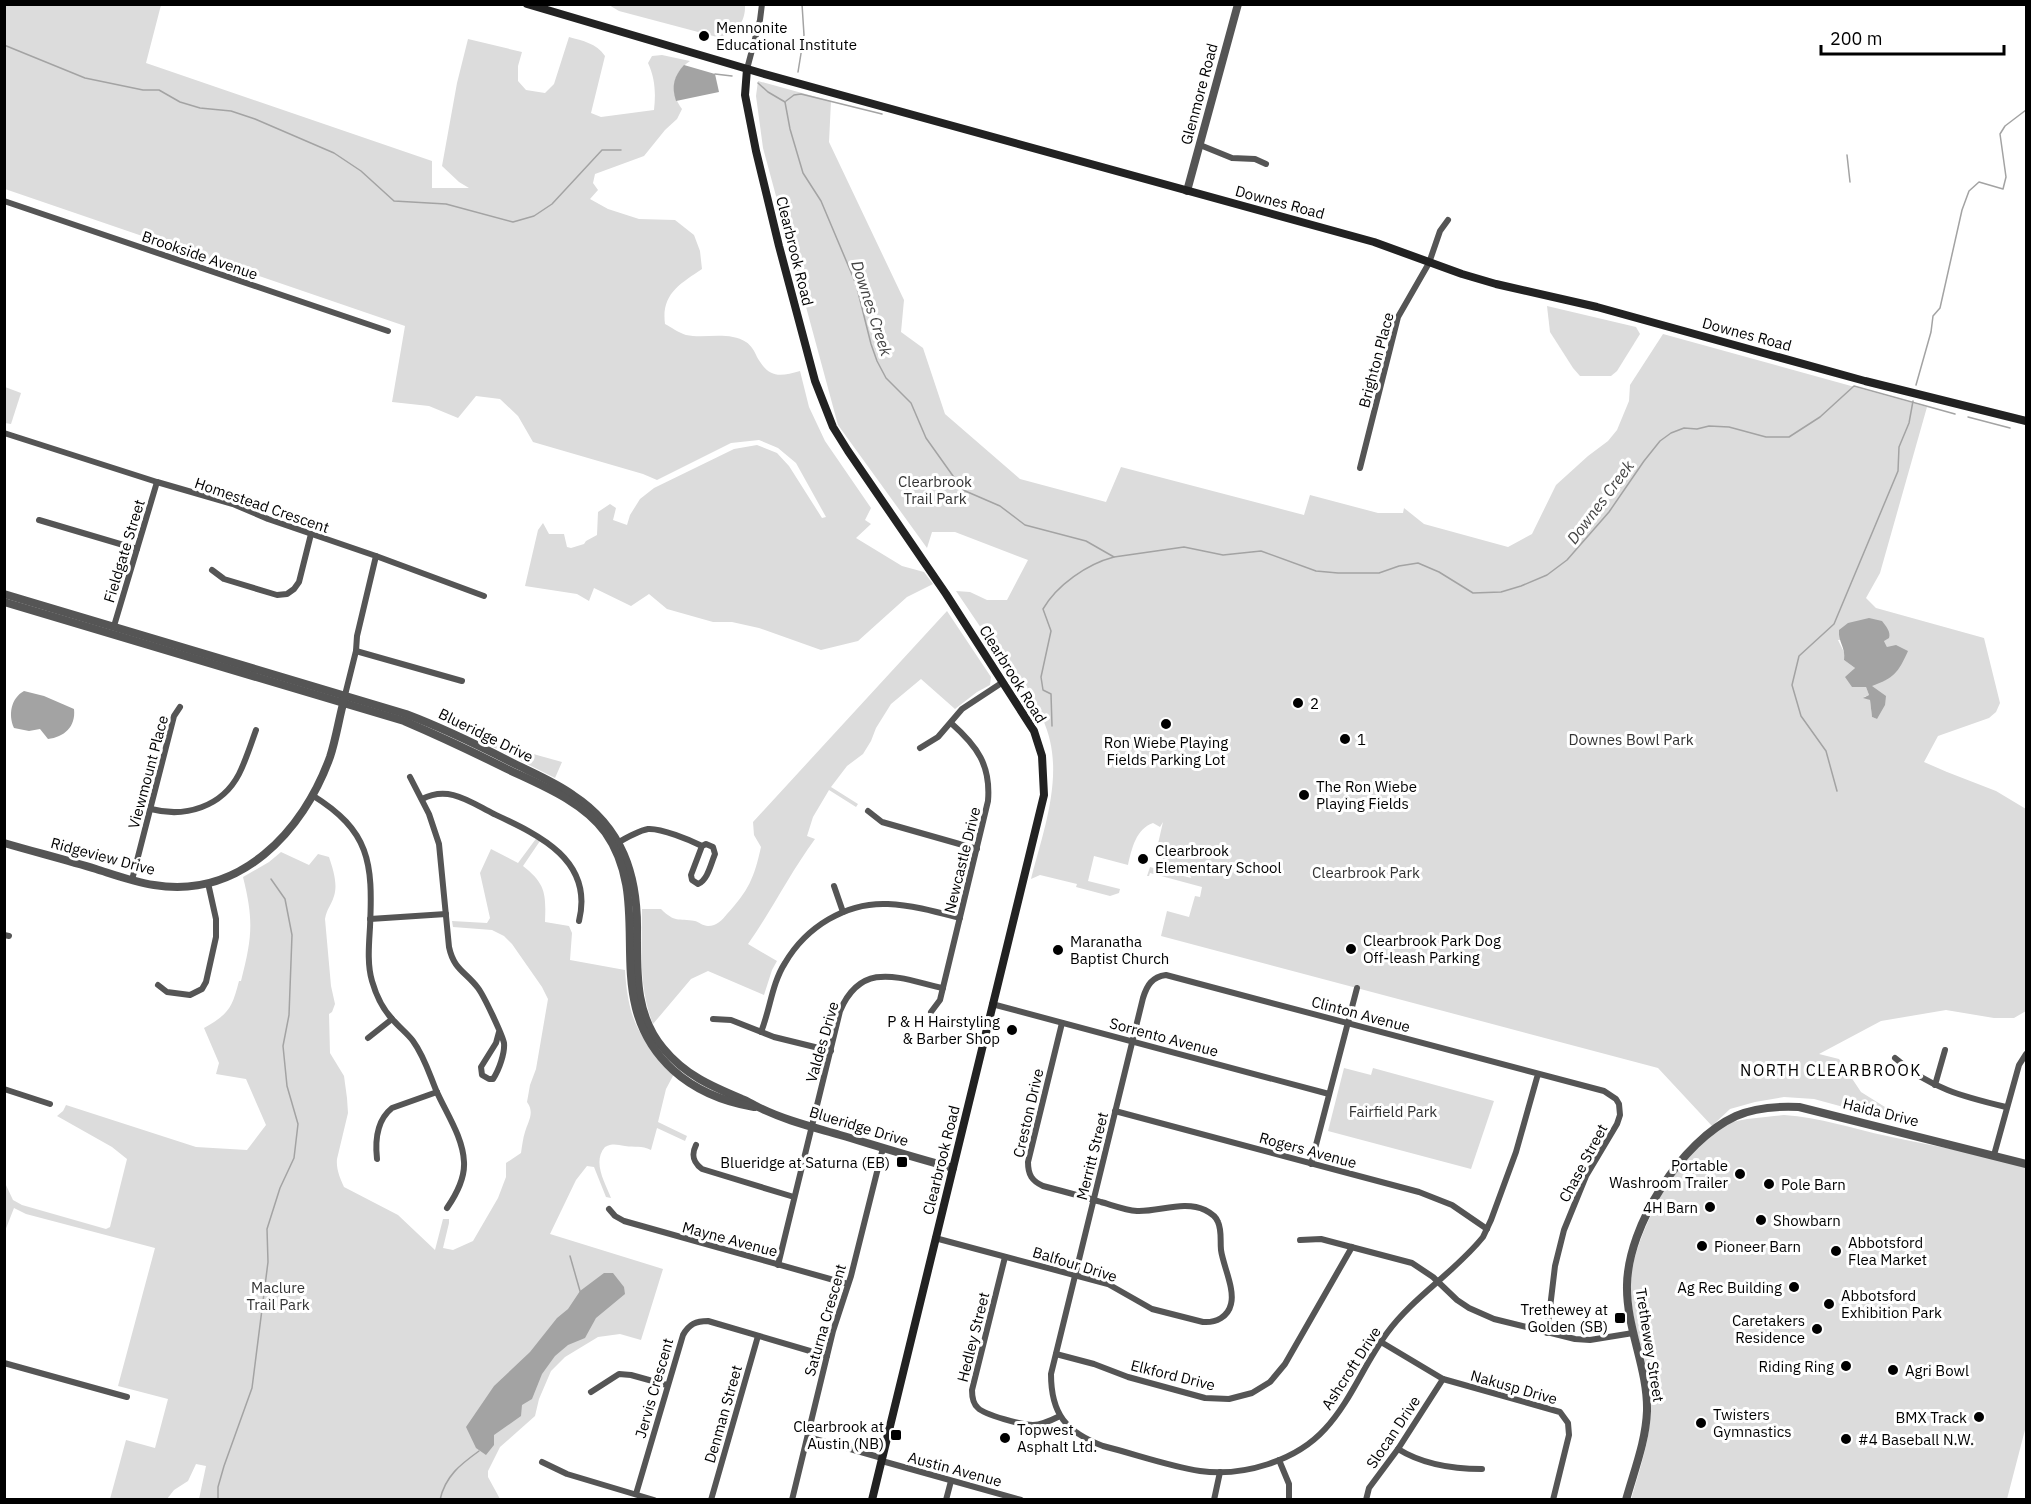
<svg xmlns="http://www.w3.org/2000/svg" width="2031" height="1504" font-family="'IBM Plex Sans',sans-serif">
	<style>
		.green { fill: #dcdcdc; fill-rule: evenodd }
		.water { fill: #a3a3a3 }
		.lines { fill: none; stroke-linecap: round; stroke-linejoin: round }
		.stream { stroke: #a3a3a3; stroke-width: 1.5 }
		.minor { stroke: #555; stroke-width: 6 }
		.tertiary { stroke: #555; stroke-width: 8 }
		.secondary { stroke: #222; stroke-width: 8 }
		.poi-dot { fill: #000; stroke: #fff; stroke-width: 2 }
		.labels { text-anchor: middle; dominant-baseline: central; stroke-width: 6; stroke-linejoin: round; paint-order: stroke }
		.poi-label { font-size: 15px; fill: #000; stroke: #fff; text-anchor: start }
		.street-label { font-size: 15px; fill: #000; stroke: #fff }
		.park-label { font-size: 15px; fill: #333; stroke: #fff }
		.water-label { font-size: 16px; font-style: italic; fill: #444; stroke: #fff }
		.neighbourhood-label { font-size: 16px; letter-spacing: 1.5px; fill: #000; stroke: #fff }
	</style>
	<rect width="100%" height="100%" fill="#fff"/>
	<g class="green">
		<path d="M745 4C746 23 735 35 717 37L619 11 609 5Z"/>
		<path d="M5 5H161L146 63 432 161V188H469L459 182 442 166 457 83 468 39 522 52 518 66V81L526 90 545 93 554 84 569 37C583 41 596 43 605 56L591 113 601 117 654 110C656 93 655 78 648 63L652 56 662 55 690 61C672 73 669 92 682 109L677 119 665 130 644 156 595 174 593 183 598 190 590 199 608 209 639 219 675 220 694 235 700 251 702 269C680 284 661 294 665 324 671 327 679 333 686 335 704 339 729 331 746 342 751 345 755 352 757 357 769 378 779 377 800 371L809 407 825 441 871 508 865 520 871 524 856 538 902 566 924 572 933 584 907 597 858 641 821 650 759 628 732 622H713L667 609 649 594 631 606 594 588 589 601 577 594 525 586 538 530 543 523 549 534H564L567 547 571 548 584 544 586 541 597 535 598 512 610 504 616 508 613 520 627 525 630 515 640 499 654 488 734 449 757 445 777 453 789 466 822 518 826 517 796 463 778 448 759 440 731 443 657 480 643 474 533 442 518 416 500 399 476 396 458 418 429 406 392 402 405 326 5 189Z"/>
		<path d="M758 81 831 101 829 142 904 300 901 332 923 348 945 414 1020 479 1106 502 1121 467 1304 515 1310 495 1378 513H1403L1404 508 1424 524 1508 547 1532 534 1556 485 1588 456 1608 441 1617 430 1629 401 1630 385 1663 334 1927 407 1880 573 1866 598 1876 608 1984 638 2000 703 1996 712 1989 718 1938 736 1924 762 1947 772 1996 791 2026 809V1011L2014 1018H1994L1946 1010 1881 1021 1819 1054 1839 1059 1861 1092 1917 1127 1814 1099 1784 1097 1755 1102 1730 1109 1712 1126 1658 1068 1161 936 1167 911 1189 917 1195 896 1200 897 1202 887 1150 873 1149 876H1147L1150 867 1191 878 1189 871 1161 865 1163 859 1157 848 1163 822 1160 827 1153 823C1136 829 1132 848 1128 865L1094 856 1088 881 1120 889 1119 893 1110 896 1076 887 1077 884 1040 875 1031 879C1044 828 1067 769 1042 718L956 591 970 592 987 600H1007L1028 560 955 532H932L927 548 838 425 763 148 756 96ZM1838 640 1884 641 1887 647 1871 686 1877 719 1872 717 1870 700 1864 697 1869 695 1866 687H1852L1851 673 1855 668 1844 660 1845 654Z"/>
		<path d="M1547 306 1636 327 1640 334 1617 371 1611 376H1580L1573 368 1550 332Z"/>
		<path d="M5 387 21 393 11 424 5 423Z"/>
		<path d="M947 611 991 677 990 685 977 692 955 709 921 679 891 704 876 728 871 741 863 754 847 766 831 787 858 804 856 807 829 790 813 817 807 836 815 839C790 873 772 910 748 944L777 961 772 970 764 995 708 971 691 979 653 1024C638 987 642 948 642 909H661C675 923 678 918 695 921 699 922 703 926 708 926 717 926 722 920 727 914 749 890 754 878 761 847L754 835 753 822Z"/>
		<path d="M475 738 487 741 562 762 555 778Z"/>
		<path d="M538 836 542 838 523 866C546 884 546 894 545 922L569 926 572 933 570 960 625 970C628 1020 639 1039 674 1074L666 1089 658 1122 687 1136 685 1141 657 1128 651 1150C641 1145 635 1148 625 1146 617 1145 613 1143 605 1147 592 1162 605 1182 611 1198L606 1197 594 1167 587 1166 576 1180 550 1234 663 1269 641 1340 620 1334 598 1337 565 1357 551 1371 539 1399 535 1416 500 1447 488 1471V1477L500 1499H199L206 1466 196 1464 188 1481 174 1490 167 1499H110L126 1440 155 1448 168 1399 118 1386 155 1248 26 1214 14 1208 5 1231V1183L13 1200 22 1205 106 1229 110 1227 127 1159 112 1147 57 1116 63 1111 66 1105 196 1147 247 1150 266 1125 246 1079 216 1074 219 1063 204 1028C229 1014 232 1008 239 981H241C252 938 254 921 243 877L269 862 281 852 309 865 318 854 329 857C333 869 338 884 334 896 331 906 327 908 325 919L331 986 335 1004 332 1012 329 1014 330 1053 344 1076 347 1098 348 1113 337 1159C336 1169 340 1178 344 1187L398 1215 435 1250 443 1219H449V1223L443 1248 453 1250 473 1241 498 1198 506 1177V1163L521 1153C522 1146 523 1138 525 1132 528 1121 535 1113 527 1102L530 1085 536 1069 548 999 542 987 512 944 504 936 492 930 453 927 452 921 487 923 490 918 480 873 491 849 518 863Z"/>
		<path d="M1344 1068 1371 1075 1373 1068 1494 1101 1471 1169 1328 1131Z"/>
		<path d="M1784 1115C1820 1117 1853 1129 1887 1136 1934 1146 1980 1154 2026 1165V1426L2007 1499 1631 1500C1639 1471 1650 1441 1651 1410 1652 1372 1634 1336 1631 1298 1630 1288 1630 1277 1633 1266 1642 1222 1685 1140 1730 1123 1743 1118 1770 1117 1784 1115Z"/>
	</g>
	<g class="water">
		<path d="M684 65 715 74 719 92 676 101C671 86 674 76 684 65Z"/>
		<path d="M1869 618 1882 621C1886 626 1891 632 1889 638L1884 641 1887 647 1896 645 1908 651C1898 673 1894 678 1872 686L1886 696 1885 705 1877 719 1872 717 1870 700 1863 698 1869 695 1866 687H1852L1845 677 1855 668 1844 660C1846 647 1838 643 1839 630L1848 623Z"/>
		<path d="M24 691 44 696 74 709C76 727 64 737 48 739L40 729 29 731 14 728C8 715 11 698 24 691Z"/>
		<path d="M604 1273H613L624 1287 625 1294 596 1318 585 1338 568 1345 555 1356 542 1374 532 1399 522 1405 521 1416 494 1435V1445L486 1455 476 1448 466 1427 494 1386 530 1352 557 1318 568 1309 580 1291Z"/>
	</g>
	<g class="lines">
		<g class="stream">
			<path d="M4 45 85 78 143 90H159L180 102 200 108 231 111 255 119 334 153 361 171 394 201 446 204 513 222 534 216 552 204 602 150H621"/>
			<path d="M798 72 804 35 802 4"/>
			<path d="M715 74 732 76"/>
			<path d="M758 83 768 92 785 102"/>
			<path d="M786 101 794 95 801 94 882 114"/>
			<path d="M785 102 790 129 803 173 821 201 856 284 871 344 877 361 886 378 911 403 926 438 963 490 1000 506 1025 525 1086 541 1114 557 1184 547 1223 555 1261 551 1316 571 1338 573H1379L1399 566 1418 563 1439 572 1473 593 1501 592 1521 586 1547 575 1567 560 1609 512 1644 461 1660 441 1671 433 1684 428 1697 429 1709 426 1729 427 1766 437H1789L1820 417 1854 386 1955 414"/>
			<path d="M1847 155 1850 182"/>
			<path d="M1916 385 1931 332 1933 316 1940 308 1962 210 1969 191 1979 182 2003 189 2006 177 2000 134 2005 126 2026 110"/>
			<path d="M1968 417 2010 428"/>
			<path d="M1052 726 1051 694 1043 690 1041 677 1051 631 1043 609C1057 585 1087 564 1114 557"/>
			<path d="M1837 791 1826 751 1801 716 1792 685 1799 656 1834 624 1898 471 1899 447 1909 423 1913 401"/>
			<path d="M570 1256 580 1291"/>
			<path d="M218 1500V1487L224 1466 252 1388 268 1262 267 1229 280 1188 294 1158 298 1124 287 1086 283 1046 289 1015 292 935 285 899 271 879"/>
			<path d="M440 1500C445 1476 461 1464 479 1451"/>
		</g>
		<g class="minor">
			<path d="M747 69 760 20 762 4"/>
			<path d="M1200 145 1232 158 1255 159 1266 164"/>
			<path d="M4 201 388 331"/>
			<path d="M4 433 157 482 233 504 268 519 376 556 357 636 356 651 345 695"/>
			<path d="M1360 468 1398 317 1429 263 1440 231 1448 220"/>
			<path d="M39 520 137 549"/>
			<path d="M376 556 484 596"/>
			<path d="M212 570 224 579 277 595 287 594 294 589 299 582 311 534"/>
			<path d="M114 626 157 482"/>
			<path d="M356 651 462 681"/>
			<path d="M920 748 938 737 962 709 1003 682"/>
			<path d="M410 777 429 814 439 844 449 947C454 970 465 971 478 988 484 996 502 1034 504 1043 505 1053 499 1070 493 1079H489L482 1075 481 1067 496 1043 499 1032"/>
			<path d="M312 795C370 831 373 862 370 927 369 944 367 964 372 981 376 995 384 1011 394 1021 400 1028 408 1034 413 1041 424 1056 429 1073 436 1090 446 1113 463 1137 464 1162 465 1179 456 1195 447 1208"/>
			<path d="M422 799C449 785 470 802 494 814 539 835 594 860 579 921"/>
			<path d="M151 809C185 818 222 807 239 774 246 760 251 744 256 730"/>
			<path d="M868 811 882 822 977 849"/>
			<path d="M614 845C624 839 637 831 648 829 661 828 690 840 702 846L706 844 713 847 715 854C711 863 708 880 698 884L692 880 691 875 702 846"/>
			<path d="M132 880 174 716 180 707"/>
			<path d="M834 886 843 912"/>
			<path d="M370 919 446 914"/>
			<path d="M4 935 9 936"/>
			<path d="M158 985 167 992 190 995 202 989 206 982 216 937V919L208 883"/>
			<path d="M992 1004 1329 1094"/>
			<path d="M931 1012 940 1000 988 801C991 765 977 746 951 723"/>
			<path d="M713 1019 731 1020 774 1037 831 1051"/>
			<path d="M761 1032C770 1010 772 983 785 963 806 927 846 902 888 904 912 905 937 912 960 918"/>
			<path d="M368 1038 392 1019"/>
			<path d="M1895 1058C1929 1088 1964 1097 2006 1107"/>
			<path d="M1538 1074 1516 1152 1491 1220 1483 1237C1455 1272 1413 1297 1387 1333 1364 1364 1351 1401 1325 1429 1296 1461 1243 1477 1200 1471 1168 1466 1135 1454 1103 1446 1066 1432 1051 1414 1051 1374L1143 998C1147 985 1152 977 1166 975L1604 1091 1616 1099 1619 1104 1620 1115 1617 1124 1586 1176 1564 1230 1555 1266 1547 1333"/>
			<path d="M1935 1085 1945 1050"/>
			<path d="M4 1089 50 1104"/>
			<path d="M1115 1111 1419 1192 1452 1205 1487 1229"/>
			<path d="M696 1145C691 1155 693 1162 702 1169L794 1197"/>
			<path d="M1994 1155 2019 1065 2026 1054"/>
			<path d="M377 1159C375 1141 377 1120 392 1108L437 1092"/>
			<path d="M1311 1164 1357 988"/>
			<path d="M609 1209 615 1216 624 1221 848 1284"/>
			<path d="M935 1238 1108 1284 1152 1309 1203 1322C1216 1323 1228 1317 1231 1304 1235 1289 1223 1265 1221 1250 1220 1240 1222 1231 1218 1222 1216 1216 1211 1213 1205 1210 1184 1200 1159 1212 1137 1211 1125 1210 1112 1205 1101 1202 1081 1196 1062 1191 1043 1186 1032 1181 1028 1175 1028 1162L1062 1023"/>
			<path d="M1300 1240 1321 1239 1412 1263 1433 1277 1457 1300 1469 1308 1494 1319 1575 1339 1590 1340 1633 1333"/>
			<path d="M1005 1257 972 1390C972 1397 973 1404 978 1408 985 1415 1022 1425 1033 1425 1042 1425 1052 1420 1060 1416"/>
			<path d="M778 1265 840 1011C862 959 901 979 943 988"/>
			<path d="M1381 1342 1443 1379 1560 1412 1568 1423 1569 1435 1553 1500"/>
			<path d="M1056 1354 1094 1364 1128 1377 1205 1398 1229 1399 1252 1393 1270 1382 1285 1364 1352 1247"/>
			<path d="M4 1363 127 1397"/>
			<path d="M591 1392 619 1374 631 1375 667 1385"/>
			<path d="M808 1437 882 1458"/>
			<path d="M1398 1449C1422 1464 1454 1469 1482 1469"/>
			<path d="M1279 1460 1289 1484V1500"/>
			<path d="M882 1461 1021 1500"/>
			<path d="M542 1462 567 1474 654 1500"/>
			<path d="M636 1494 683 1335C689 1324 696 1321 708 1321L827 1356"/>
			<path d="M711 1500 758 1336"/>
			<path d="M792 1500 833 1331 851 1276 883 1148"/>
			<path d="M946 1500 951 1481"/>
			<path d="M1214 1500 1220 1472"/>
			<path d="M1366 1500 1369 1488 1398 1449 1443 1379"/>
		</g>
		<g class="tertiary">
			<path d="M1187 191 1238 4"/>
			<path d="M4 594 406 714C443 728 478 745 513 763 533 773 555 782 573 795 622 827 638 875 637 932 637 972 635 1015 663 1048 685 1075 711 1086 742 1099 748 1101 753 1105 758 1107 784 1120 813 1127 840 1135 877 1146 915 1158 953 1168"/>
			<path d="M4 602 404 721C439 736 473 752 507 769 541 785 582 801 605 832 658 907 596 999 673 1070 695 1090 725 1102 754 1107"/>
			<path d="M4 843C35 852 66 860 96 869 115 875 134 882 154 885 240 899 303 832 330 757 336 739 339 718 344 700"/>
			<path d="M1626 1500C1634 1471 1646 1441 1647 1411 1648 1368 1626 1328 1627 1285 1628 1226 1681 1141 1736 1116 1756 1107 1777 1106 1799 1107L2026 1164"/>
		</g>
		<g class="secondary">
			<path d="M527 4 761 73 1374 242 1462 274 1496 284 1597 307 1865 381 2026 421"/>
			<path d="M747 69 745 95 756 151 779 246 815 381 833 427 848 451 946 594 1034 731 1042 756 1044 795 872 1500"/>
		</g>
	</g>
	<g class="poi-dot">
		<circle cx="704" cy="36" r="6"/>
		<circle cx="1298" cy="703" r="6"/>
		<circle cx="1166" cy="724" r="6"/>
		<circle cx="1345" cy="739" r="6"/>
		<circle cx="1304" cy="795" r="6"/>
		<circle cx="1143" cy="859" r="6"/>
		<circle cx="1351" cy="949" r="6"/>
		<circle cx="1058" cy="950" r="6"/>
		<circle cx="1012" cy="1030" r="6"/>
		<rect x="896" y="1156" width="12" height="12" rx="3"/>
		<circle cx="1740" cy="1174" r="6"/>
		<circle cx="1769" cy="1184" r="6"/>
		<circle cx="1710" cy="1207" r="6"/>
		<circle cx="1761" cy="1220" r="6"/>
		<circle cx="1702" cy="1246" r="6"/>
		<circle cx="1836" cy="1251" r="6"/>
		<circle cx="1794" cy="1287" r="6"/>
		<circle cx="1829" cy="1304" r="6"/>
		<rect x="1614" y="1312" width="12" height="12" rx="3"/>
		<circle cx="1817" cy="1329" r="6"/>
		<circle cx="1846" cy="1366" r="6"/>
		<circle cx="1893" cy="1370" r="6"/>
		<circle cx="1979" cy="1417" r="6"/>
		<circle cx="1701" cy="1423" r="6"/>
		<rect x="890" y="1429" width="12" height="12" rx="3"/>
		<circle cx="1005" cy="1438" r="6"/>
		<circle cx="1846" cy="1439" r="6"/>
	</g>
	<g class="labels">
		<g class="poi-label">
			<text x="716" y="27">Mennonite<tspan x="716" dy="17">Educational Institute</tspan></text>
			<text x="1310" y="703">2</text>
			<text x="1357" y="739">1</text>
			<text x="1166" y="742" text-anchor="middle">Ron Wiebe Playing<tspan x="1166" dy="17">Fields Parking Lot</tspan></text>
			<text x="1316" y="786">The Ron Wiebe<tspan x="1316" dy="17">Playing Fields</tspan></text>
			<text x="1155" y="850">Clearbrook<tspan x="1155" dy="17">Elementary School</tspan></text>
			<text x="1363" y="940">Clearbrook Park Dog<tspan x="1363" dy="17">Off-leash Parking</tspan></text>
			<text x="1070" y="941">Maranatha<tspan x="1070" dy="17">Baptist Church</tspan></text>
			<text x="1000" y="1021" text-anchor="end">P &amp; H Hairstyling<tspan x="1000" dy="17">&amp; Barber Shop</tspan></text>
			<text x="890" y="1162" text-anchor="end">Blueridge at Saturna (EB)</text>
			<text x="1728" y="1165" text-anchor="end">Portable<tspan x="1728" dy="17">Washroom Trailer</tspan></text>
			<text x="1781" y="1184">Pole Barn</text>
			<text x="1698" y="1207" text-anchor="end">4H Barn</text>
			<text x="1773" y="1220">Showbarn</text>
			<text x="1848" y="1242">Abbotsford<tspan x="1848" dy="17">Flea Market</tspan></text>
			<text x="1714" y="1246">Pioneer Barn</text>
			<text x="1782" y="1287" text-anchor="end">Ag Rec Building</text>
			<text x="1841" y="1295">Abbotsford<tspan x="1841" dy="17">Exhibition Park</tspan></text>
			<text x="1608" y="1309" text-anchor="end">Trethewey at<tspan x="1608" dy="17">Golden (SB)</tspan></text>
			<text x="1805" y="1320" text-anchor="end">Caretakers<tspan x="1805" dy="17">Residence</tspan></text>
			<text x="1834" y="1366" text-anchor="end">Riding Ring</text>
			<text x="1905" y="1370">Agri Bowl</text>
			<text x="1713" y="1414">Twisters<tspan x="1713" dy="17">Gymnastics</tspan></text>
			<text x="1967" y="1417" text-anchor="end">BMX Track</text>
			<text x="884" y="1426" text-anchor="end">Clearbrook at<tspan x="884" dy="17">Austin (NB)</tspan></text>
			<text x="1017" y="1429">Topwest<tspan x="1017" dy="17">Asphalt Ltd.</tspan></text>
			<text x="1858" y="1439">#4 Baseball N.W.</text>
		</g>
		<g class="street-label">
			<text transform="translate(1199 94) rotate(-75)">Glenmore Road</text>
			<text transform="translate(1280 202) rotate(15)">Downes Road</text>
			<text transform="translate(795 251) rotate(76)">Clearbrook Road</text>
			<text transform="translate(200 255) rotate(19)">Brookside Avenue</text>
			<text transform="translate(1747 334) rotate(15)">Downes Road</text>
			<text transform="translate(1376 360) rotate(-75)">Brighton Place</text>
			<text transform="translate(262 505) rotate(19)">Homestead Crescent</text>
			<text transform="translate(124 551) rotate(-73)">Fieldgate Street</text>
			<text transform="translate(1013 674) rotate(58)">Clearbrook Road</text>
			<text transform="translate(486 735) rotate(26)">Blueridge Drive</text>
			<text transform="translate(148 772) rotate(-75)">Viewmount Place</text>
			<text transform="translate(103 856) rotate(15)">Ridgeview Drive</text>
			<text transform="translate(962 860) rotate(-76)">Newcastle Drive</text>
			<text transform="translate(1361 1014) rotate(15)">Clinton Avenue</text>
			<text transform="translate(1164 1037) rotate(15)">Sorrento Avenue</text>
			<text transform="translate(822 1042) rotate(-74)">Valdes Drive</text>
			<text transform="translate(1881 1112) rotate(14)">Haida Drive</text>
			<text transform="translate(1028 1113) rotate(-77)">Creston Drive</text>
			<text transform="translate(859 1126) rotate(17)">Blueridge Drive</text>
			<text transform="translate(1308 1150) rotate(15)">Rogers Avenue</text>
			<text transform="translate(1092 1156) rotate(-76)">Merritt Street</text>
			<text transform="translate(941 1160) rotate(-76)">Clearbrook Road</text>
			<text transform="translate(1583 1163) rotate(-62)">Chase Street</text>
			<text transform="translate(730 1239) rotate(15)">Mayne Avenue</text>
			<text transform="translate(1075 1264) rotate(17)">Balfour Drive</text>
			<text transform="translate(825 1320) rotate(-74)">Saturna Crescent</text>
			<text transform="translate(973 1337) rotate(-76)">Hedley Street</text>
			<text transform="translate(1650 1345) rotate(81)">Trethewey Street</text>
			<text transform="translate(1351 1368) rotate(-57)">Ashcroft Drive</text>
			<text transform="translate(1173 1375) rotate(14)">Elkford Drive</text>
			<text transform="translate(1514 1387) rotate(16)">Nakusp Drive</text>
			<text transform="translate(654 1388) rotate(-74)">Jervis Crescent</text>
			<text transform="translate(723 1414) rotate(-74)">Denman Street</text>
			<text transform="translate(1393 1432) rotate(-56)">Slocan Drive</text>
			<text transform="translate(955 1469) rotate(15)">Austin Avenue</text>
		</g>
		<g class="park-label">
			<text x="935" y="481">Clearbrook<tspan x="935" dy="17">Trail Park</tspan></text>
			<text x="1631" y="739">Downes Bowl Park</text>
			<text x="1366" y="872">Clearbrook Park</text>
			<text x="1393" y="1111">Fairfield Park</text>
			<text x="278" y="1287">Maclure<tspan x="278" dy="17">Trail Park</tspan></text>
		</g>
		<g class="water-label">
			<text transform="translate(872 308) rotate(72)">Downes Creek</text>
			<text transform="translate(1600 502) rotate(-53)">Downes Creek</text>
		</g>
		<g class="neighbourhood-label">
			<text x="1831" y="1070">NORTH CLEARBROOK</text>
		</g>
	</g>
	<rect width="2031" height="1504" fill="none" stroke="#000000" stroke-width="12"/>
	<path d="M1821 45v9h183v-9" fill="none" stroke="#000000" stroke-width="3"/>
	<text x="1830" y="45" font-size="18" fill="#000000" stroke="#ffffff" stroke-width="4.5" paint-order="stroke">200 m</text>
</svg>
